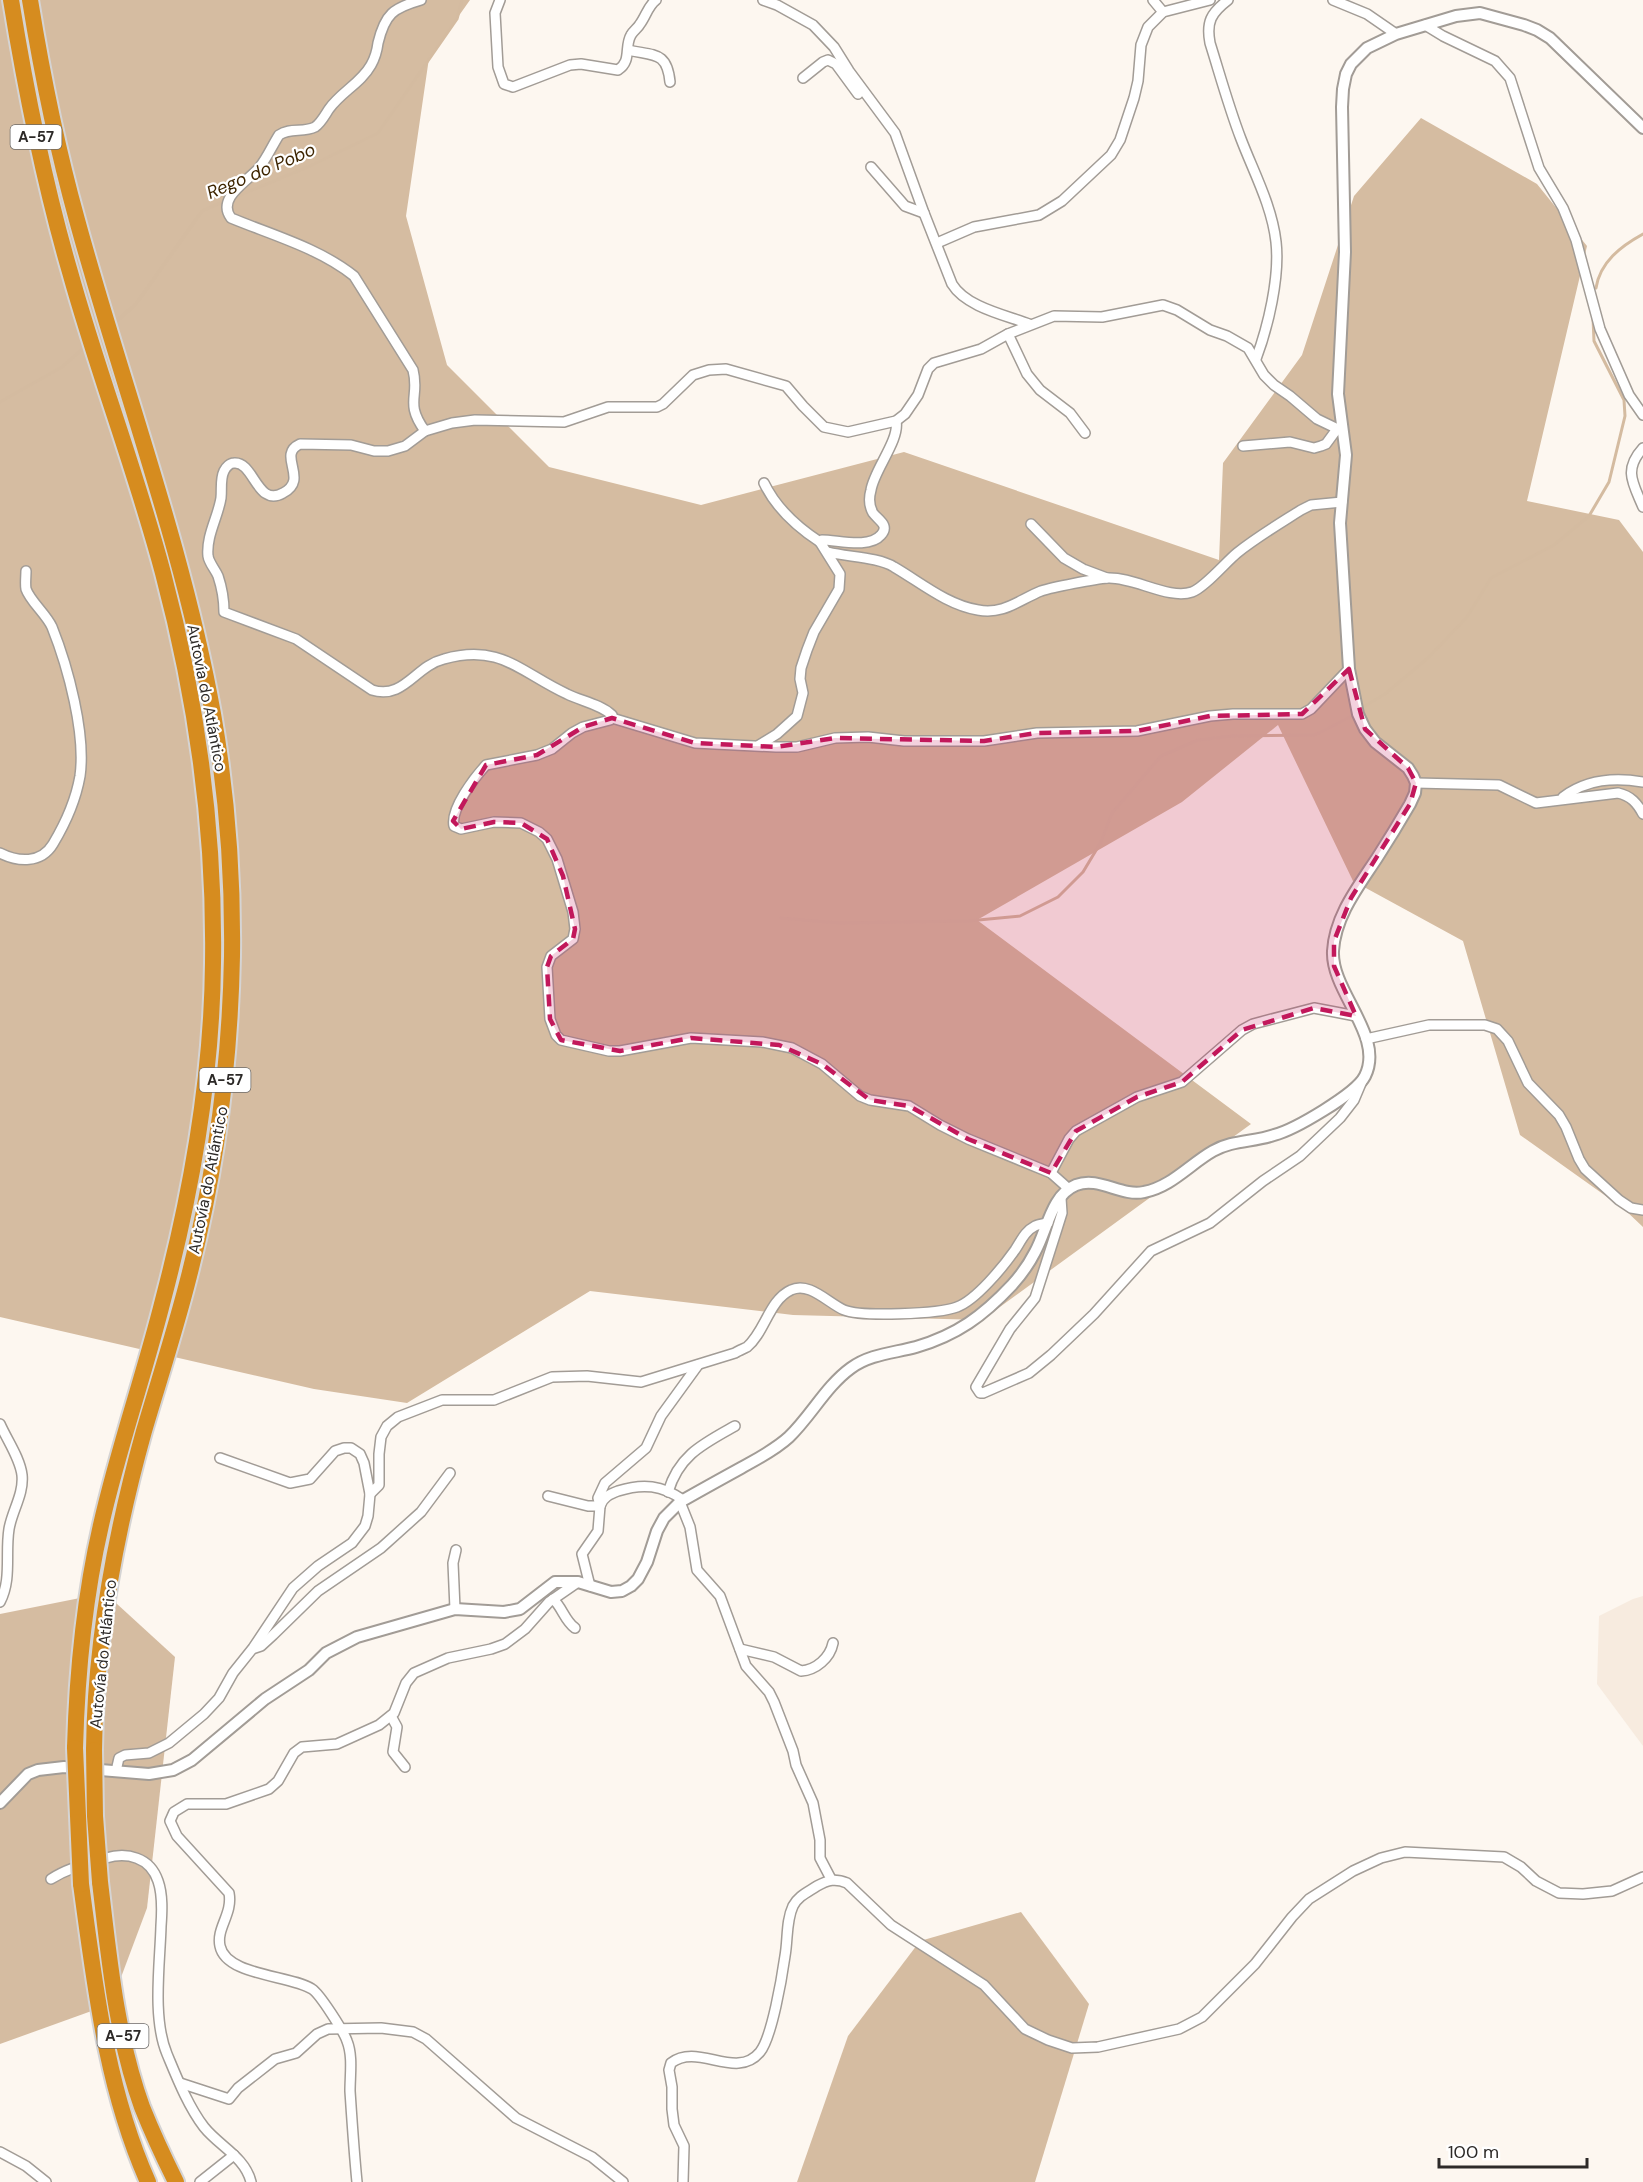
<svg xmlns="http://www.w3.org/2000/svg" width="1643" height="2182" font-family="'DM Sans',sans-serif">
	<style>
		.built { fill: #f7ebdf }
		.forest { fill: #d5bca1 }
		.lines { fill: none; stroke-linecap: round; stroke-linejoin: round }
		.stream { stroke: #d4bba0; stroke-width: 3 }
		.minor-casing { stroke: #a29c96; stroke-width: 12 }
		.tertiary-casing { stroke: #a29c96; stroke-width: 14 }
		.motorway-casing { stroke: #d5d4d4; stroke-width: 20 }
		.minor { stroke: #fff; stroke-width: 9 }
		.tertiary { stroke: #fff; stroke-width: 10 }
		.motorway { stroke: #d68c1f; stroke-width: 16 }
		.motorway-bridge-casing { stroke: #d5d4d4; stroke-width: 20; stroke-linecap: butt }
		.motorway-bridge { stroke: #d68c1f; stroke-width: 16 }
		.marked { fill: #c2185b; fill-opacity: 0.2; stroke: #c2185b; stroke-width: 4.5; stroke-dasharray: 12 8; stroke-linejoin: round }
		.labels { text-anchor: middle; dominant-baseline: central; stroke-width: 4.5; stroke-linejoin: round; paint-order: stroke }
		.shield { fill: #fff; stroke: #6c6a68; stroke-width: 1.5 }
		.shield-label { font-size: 15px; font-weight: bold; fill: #2d2a28 }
		.street-label { font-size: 16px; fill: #2d2a28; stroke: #fff }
		.water-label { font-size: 18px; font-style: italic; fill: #3e2501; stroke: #fff }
	</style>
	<rect width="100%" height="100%" fill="#fdf7f0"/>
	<path class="built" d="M1643 1596V1746L1597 1684 1599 1616 1633 1599Z"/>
	<g class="forest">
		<path d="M0 0H470L429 58 406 216 447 365 549 467 701 505 904 452 1219 560 1223 463 1302 355 1354 196 1421 118 1537 184 1587 246 1527 501 1619 520 1643 552V1227L1624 1209 1520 1135 1463 941 1353 881 1278 725 1182 802 977 920 1251 1124 982 1320 793 1315 590 1291 407 1403 314 1389 0 1317Z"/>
		<path d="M105 1593 175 1657 147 1908 111 2004 0 2044V1614Z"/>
		<path d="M1021 1912 1089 2004 1035 2182H797L848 2036 920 1941Z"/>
	</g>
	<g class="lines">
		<g class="stream">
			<path d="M233 198 310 166 378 133 457 19 462 0"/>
			<path d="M1596 288C1600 262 1621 246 1643 234"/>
			<path d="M112 325 136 304 202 211 225 201"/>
			<path d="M0 402 62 367 86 346"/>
			<path d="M1365 706 1385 694 1428 658 1467 617 1491 578 1554 545 1589 516 1609 482 1625 416 1624 400 1594 341 1593 318"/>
			<path d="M781 918 839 923 968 921 1020 916 1058 897 1083 872 1101 842 1112 813 1161 756 1198 740 1233 736 1315 735 1350 717"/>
		</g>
		<g class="minor-casing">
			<g id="minor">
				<path d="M421 0C393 8 385 14 378 43 377 51 375 58 371 65 361 83 341 92 329 109 325 115 321 123 315 127 303 133 290 127 279 135 272 146 267 158 259 168 248 181 216 198 231 218 272 235 319 248 354 276L413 370C420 397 404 402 425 431L452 423 475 420 564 422 608 407H657L663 404 693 375 709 370 726 369 786 386 803 406 824 427 848 432 896 421 905 414 918 395 928 369 934 363 981 349 1008 334 1054 316 1102 317 1163 305 1177 310 1210 330 1227 336 1248 348 1264 375 1274 385 1290 396 1317 419 1342 431"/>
				<path d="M500 0 495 13 498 67 504 84 513 87 570 65 581 64 618 70C632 61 624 47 631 35 633 31 638 28 640 24 646 16 648 6 656 0"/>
				<path d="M763 0 777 5 813 25 834 47 849 71 895 133 924 213 952 284C966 307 1005 315 1029 324"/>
				<path d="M1153 0 1163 12"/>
				<path d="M1228 0C1211 13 1206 22 1210 43 1220 75 1229 108 1241 139 1254 173 1272 206 1276 242 1280 277 1268 327 1256 359"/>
				<path d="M1333 0 1367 14 1396 34"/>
				<path d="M1425 25 1443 36 1495 61 1510 78 1539 168 1563 208 1576 240 1600 329 1629 395 1643 415"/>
				<path d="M628 50C654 56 667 51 670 82"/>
				<path d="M803 78 823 62 828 60 836 64 858 94"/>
				<path d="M871 167 905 206 924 213"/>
				<path d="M937 243 974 227 1039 215 1062 201 1111 155 1120 140 1134 98 1138 81 1141 45 1148 27 1163 12 1210 0"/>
				<path d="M1008 334 1027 374 1040 390 1070 413 1085 433"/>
				<path d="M425 431 405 446 388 451H374L351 445 300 444C276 455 310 479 283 493 257 508 254 461 234 463 230 463 226 467 224 471 220 479 222 489 221 498 218 517 206 536 208 556 209 563 215 569 218 576 222 588 224 599 224 612L296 639 372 690C404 700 415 666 444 659 501 643 521 673 567 694 581 701 600 704 612 715L610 720 583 727 572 733 552 749 537 755 486 765C475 777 450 809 454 826L461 829 494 822 521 823 539 832 547 839 557 859 573 912 575 929 573 939 551 956 547 967 550 1019 556 1035 561 1040 609 1051H620L691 1038 762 1042 792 1048 822 1064 860 1096 870 1100 909 1106 940 1125 968 1139 1051 1173 1069 1189"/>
				<path d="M1243 446 1290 442 1314 448 1321 446 1326 444 1337 429"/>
				<path d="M1643 448C1623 470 1633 483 1643 507"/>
				<path d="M764 483C776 508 797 527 820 542"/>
				<path d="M1031 524 1064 558 1083 569 1107 578"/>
				<path d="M828 552C847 557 878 557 894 567 920 582 947 605 978 610 1003 615 1019 600 1041 591 1053 587 1095 579 1108 578 1134 577 1169 600 1192 592 1204 588 1226 562 1237 553 1257 537 1279 524 1301 510L1311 505 1342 502"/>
				<path d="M612 718 695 743 776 747H797L835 738 868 737 904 741H984L1037 733 1137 731 1210 716 1233 714H1302L1311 709 1349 669"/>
				<path d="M759 745 777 734 797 716 803 693 800 679 801 668 807 650 814 632 839 589 840 574 820 542 822 540C838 540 869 549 881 535 890 525 878 520 873 513 869 506 869 497 871 490 874 470 900 440 896 421"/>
				<path d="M1416 783 1499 785 1536 803 1618 793C1631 796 1637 803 1643 814"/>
				<path d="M1563 797C1587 779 1614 777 1643 782"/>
				<path d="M0 853C18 862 41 864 53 844 65 824 76 799 80 776 86 734 68 667 52 627 46 614 30 601 26 589 25 584 26 576 26 571"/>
				<path d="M1366 1039 1429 1025H1485L1497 1029 1508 1041 1528 1083 1559 1115 1566 1127 1579 1159 1585 1169 1619 1200 1631 1208 1643 1210"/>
				<path d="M1051 1173 1069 1139 1076 1131 1137 1097 1182 1082 1242 1030 1253 1024 1314 1008 1356 1016"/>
				<path d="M1061 1198 1062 1213 1057 1229 1035 1298 1010 1329 976 1387 980 1393H983L1029 1373 1051 1355 1094 1314 1151 1251 1210 1223 1263 1181 1300 1156 1340 1118 1354 1100 1362 1081"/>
				<path d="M0 1424C7 1440 20 1458 22 1475 24 1494 12 1511 9 1529 5 1554 12 1579 0 1602"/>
				<path d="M668 1492C679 1455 703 1444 735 1426"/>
				<path d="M370 1494 379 1485V1454L381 1437 387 1426 398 1417 442 1400H494L552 1377 587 1376 641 1382 735 1353C738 1351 743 1349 747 1347 765 1332 769 1300 791 1290 809 1281 828 1303 844 1310 861 1317 939 1314 957 1307 976 1300 1003 1267 1015 1250 1021 1241 1025 1231 1035 1226 1039 1224 1044 1224 1048 1223"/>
				<path d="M548 1496 588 1506H600"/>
				<path d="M680 1502 690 1527 697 1570 720 1596 746 1666 769 1692 774 1702 793 1751 796 1765 813 1803 820 1840V1858L831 1879"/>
				<path d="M600 1506C603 1497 610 1494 618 1491 643 1483 662 1485 683 1500"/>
				<path d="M590 1586 582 1554 598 1531 600 1506 598 1498 605 1483 646 1448 661 1416 698 1365"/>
				<path d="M553 1599C562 1607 565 1621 575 1628"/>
				<path d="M455 1609 453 1563 456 1550"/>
				<path d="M255 1648 261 1646 273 1635 318 1591 381 1548 421 1512 450 1473"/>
				<path d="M740 1649 774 1657 801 1671C816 1670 830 1658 833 1643"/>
				<path d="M391 1716 397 1727 393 1752 405 1767"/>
				<path d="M116 1771 119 1758 125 1755 149 1753 169 1743 204 1714 219 1698 233 1673 253 1648 293 1588 318 1566 352 1543 365 1526 368 1516 370 1494 364 1463 360 1454 351 1448H344L335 1451 310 1479 290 1483 220 1458"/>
				<path d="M51 1879C68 1868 86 1864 106 1858 127 1852 150 1857 158 1881 163 1895 162 1912 161 1926 160 1964 152 2018 167 2054 177 2078 188 2106 204 2127 219 2146 245 2157 251 2182"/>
				<path d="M180 2083 229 2099 238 2088 275 2059 296 2053 317 2034 328 2029 381 2028 413 2032 426 2039 516 2118 592 2157 623 2182"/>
				<path d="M0 2152 26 2166 46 2182"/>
				<path d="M200 2182 234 2155"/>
				<path d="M357 2182C354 2152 352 2121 350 2091 350 2075 353 2056 347 2041 344 2032 320 1994 312 1989 291 1975 226 1976 220 1946 216 1928 233 1914 229 1893L177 1836 170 1821 174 1812 187 1804H226L269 1789 278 1781 294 1753 302 1747 337 1744 379 1725 394 1713 406 1683 414 1673 448 1658 491 1649 505 1644 525 1629 549 1602 578 1582"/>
				<path d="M683 2182 684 2146 674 2125 672 2109V2087L669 2070 671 2063C698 2042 736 2081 760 2052 772 2037 782 1977 785 1956 788 1939 786 1921 793 1906 798 1896 808 1892 817 1886 828 1880 835 1878 847 1883L891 1925 984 1985 1025 2029 1048 2040 1072 2048 1098 2047 1179 2029 1202 2017 1255 1964 1292 1917 1309 1899 1353 1871 1381 1858 1405 1852 1504 1857 1521 1867 1536 1881 1559 1893 1583 1894 1612 1891 1643 1877"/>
			</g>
		</g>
		<g class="tertiary-casing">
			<path id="tertiary" d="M0 1803 28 1774 38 1770 64 1767 149 1774 173 1770 192 1760 265 1699 309 1670 326 1653 357 1637 455 1609 504 1612 520 1609 555 1582H578L611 1592 622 1591 631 1586 638 1579 647 1562 657 1531 664 1518 680 1502C701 1490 721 1479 741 1468 757 1459 775 1450 789 1437 811 1416 826 1386 851 1368 870 1354 894 1353 916 1347 957 1335 983 1316 1012 1285 1021 1275 1029 1264 1035 1252 1047 1231 1051 1195 1076 1185 1099 1176 1121 1197 1144 1192 1171 1187 1190 1164 1213 1151 1232 1140 1254 1142 1274 1135 1294 1130 1356 1094 1365 1076 1385 1036 1331 992 1333 951 1335 916 1358 887 1377 858 1388 841 1399 823 1410 804L1415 793 1416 783 1413 776 1408 768 1375 742 1365 729 1358 714 1349 669 1340 523 1346 455 1338 394 1345 252 1342 107 1343 89 1346 74 1351 64 1367 48 1396 34 1456 16 1480 13 1524 25 1537 30 1550 38 1643 128"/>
		</g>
		<g class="motorway-casing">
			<g id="motorway">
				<path d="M11 0C26 92 44 183 70 272 98 373 136 471 163 573 197 701 215 831 213 963 212 1077 192 1190 163 1300 144 1376 118 1449 101 1525 84 1599 77 1674 75 1748"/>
				<path d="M30 0C42 74 57 148 77 220 122 385 183 546 213 714 227 794 233 875 232 956 230 1064 216 1171 189 1276 176 1328 159 1380 144 1431 115 1535 95 1642 94 1750"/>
				<path d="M100 1882C109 1957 116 2035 142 2107 152 2132 164 2158 176 2182"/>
				<path d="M81 1884C95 1985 106 2088 148 2182"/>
			</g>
		</g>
		<use href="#minor" class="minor"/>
		<use href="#tertiary" class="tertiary"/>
		<use href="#motorway" class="motorway"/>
		<g class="motorway-bridge-casing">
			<g id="motorway-bridge">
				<path d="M75 1748 81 1884"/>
				<path d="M94 1750 95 1816 100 1882"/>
			</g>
		</g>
		<use href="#motorway-bridge" class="motorway-bridge"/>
	</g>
	<path class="marked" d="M1349 669 1365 729 1408 768 1416 783 1410 804 1351 898 1334 941V966L1356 1016 1314 1008 1242 1030 1182 1082 1137 1097 1076 1131 1051 1173 968 1139 909 1106 870 1100 822 1064 779 1045 691 1038 620 1051 561 1040 550 1019 547 967 551 956 573 939 575 929 563 876 547 839 521 823 494 822 461 829 453 821 486 765 537 755 583 727 612 718 695 743 776 747 835 738 984 741 1037 733 1137 731 1210 716 1302 714Z"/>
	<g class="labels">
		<g class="shield">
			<rect x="10.5" y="125" width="51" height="24" rx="4.5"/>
			<rect x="199.5" y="1068" width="51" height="24" rx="4.5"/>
			<rect x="97.5" y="2024" width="51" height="24" rx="4.5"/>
		</g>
		<g class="shield-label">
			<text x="36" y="137">A-57</text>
			<text x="225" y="1080">A-57</text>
			<text x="123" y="2036">A-57</text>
		</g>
		<g class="street-label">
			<text transform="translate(207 698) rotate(79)">Autovía do Atlántico</text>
			<text transform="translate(208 1180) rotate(-79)">Autovía do Atlántico</text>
			<text transform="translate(103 1654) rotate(-84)">Autovía do Atlántico</text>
		</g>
		<g class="water-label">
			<text transform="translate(261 171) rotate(-23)">Rego do Pobo</text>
		</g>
	</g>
	<path d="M1439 2158v9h148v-9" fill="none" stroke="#2d2a28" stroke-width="3"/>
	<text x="1448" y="2158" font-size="18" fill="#2d2a28" stroke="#ffffff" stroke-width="4.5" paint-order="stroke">100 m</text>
</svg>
